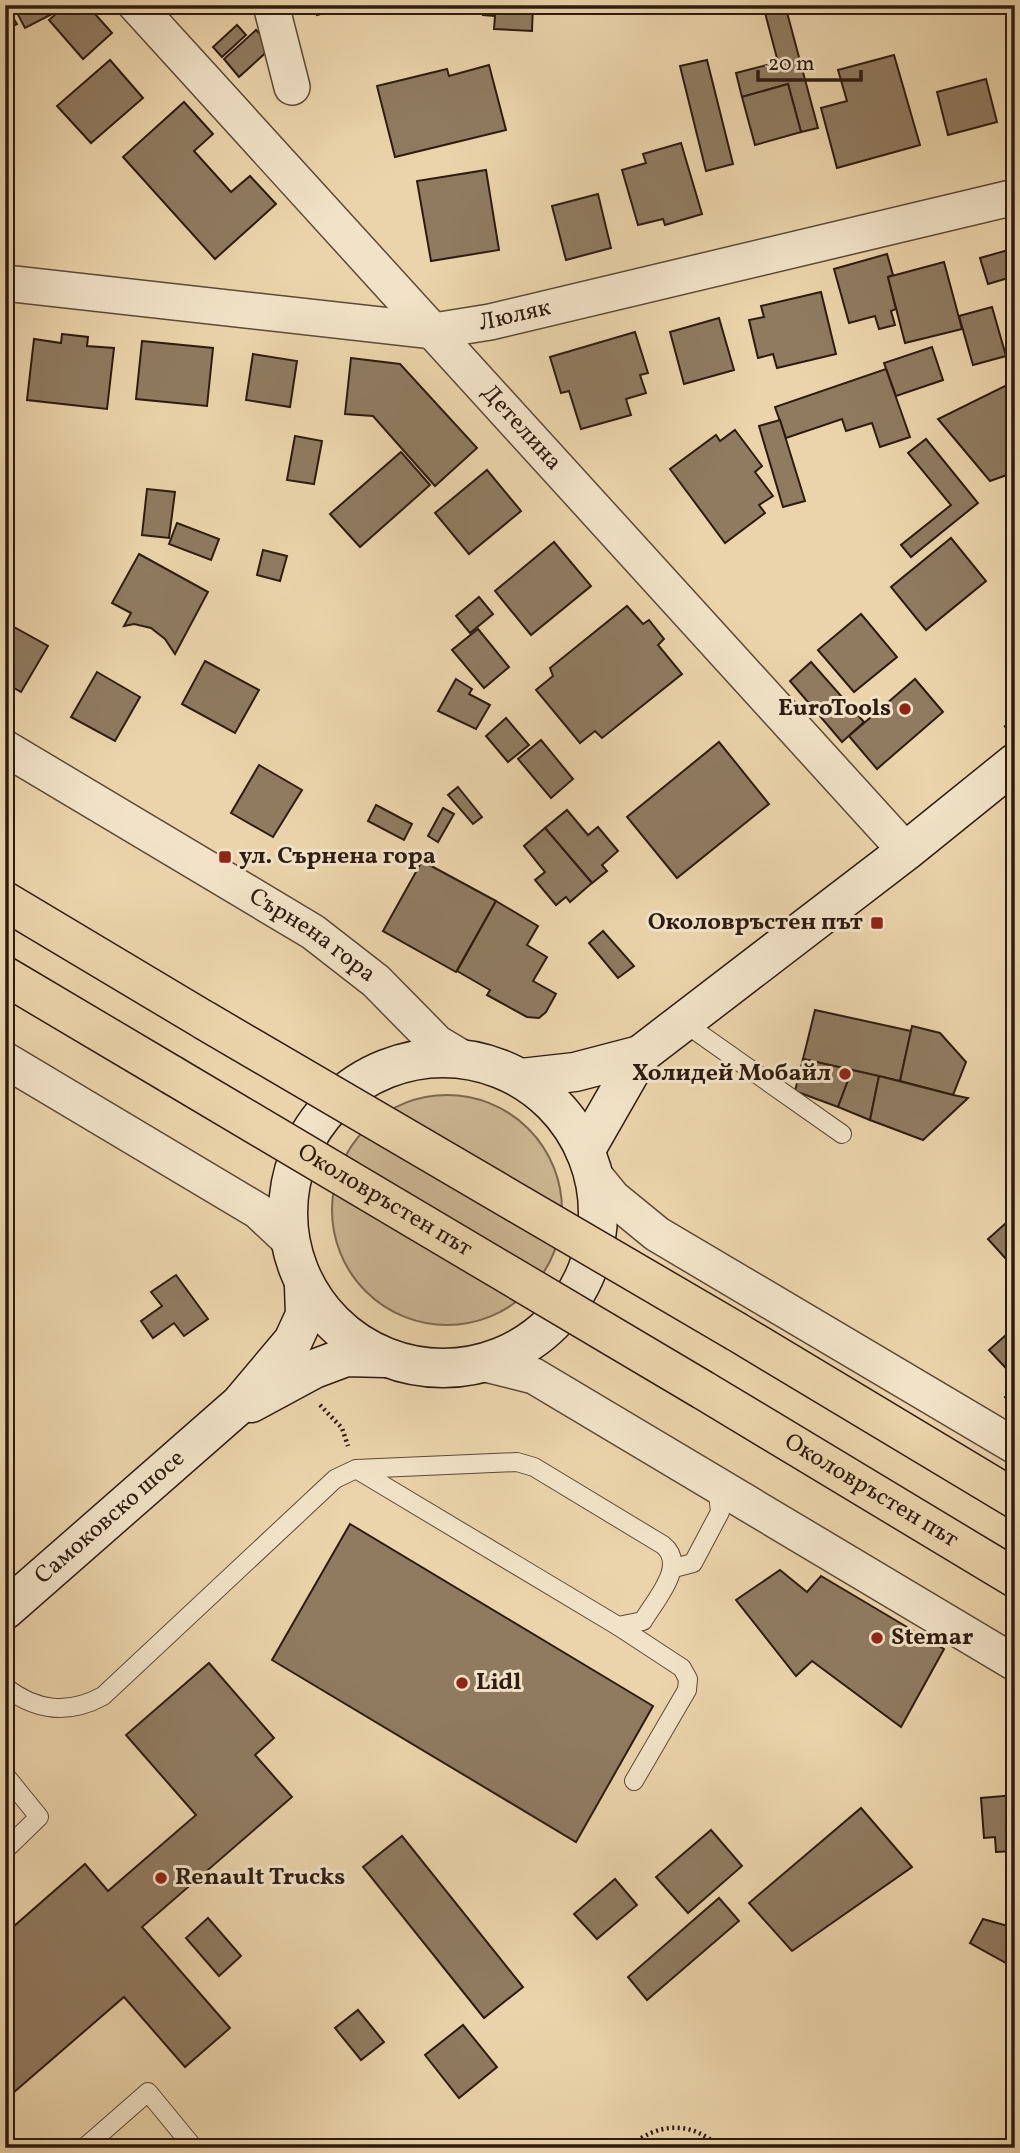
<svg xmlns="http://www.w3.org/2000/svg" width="1020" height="2153" font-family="Vollkorn,serif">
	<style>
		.green { fill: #cbb591; stroke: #7c6850; stroke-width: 2 }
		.building { fill: #907b61; stroke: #2e1b10; stroke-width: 2 }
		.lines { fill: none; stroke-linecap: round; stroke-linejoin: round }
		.service-casing { stroke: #5d4937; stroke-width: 20 }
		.minor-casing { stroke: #5d4937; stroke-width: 38 }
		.secondary-casing { stroke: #2e1b10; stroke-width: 41 }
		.trunk-casing { stroke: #2e1b10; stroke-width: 41 }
		.path { stroke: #2e1b10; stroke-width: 4.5; stroke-dasharray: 2 3.5; stroke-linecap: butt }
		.service { stroke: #f2e3c8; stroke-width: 18 }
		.minor { stroke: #f2e3c8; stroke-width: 35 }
		.secondary { stroke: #f2e3c8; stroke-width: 38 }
		.trunk { stroke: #ebd4ab; stroke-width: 38 }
		.trunk-bridge-casing { stroke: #2e1b10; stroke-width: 41; stroke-linecap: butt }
		.trunk-bridge { stroke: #ebd4ab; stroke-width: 38 }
		.poi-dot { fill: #8f2418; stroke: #f2e3c8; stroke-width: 2.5 }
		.labels { text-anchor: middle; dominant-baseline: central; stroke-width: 6; stroke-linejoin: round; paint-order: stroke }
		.street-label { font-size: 24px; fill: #2e1b10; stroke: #f2e3c8 }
		.poi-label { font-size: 24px; font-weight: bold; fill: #2e1b10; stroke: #f2e3c8; text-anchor: start }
	</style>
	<rect width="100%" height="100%" fill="#ebd4ab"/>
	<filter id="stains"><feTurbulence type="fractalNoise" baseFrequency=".00286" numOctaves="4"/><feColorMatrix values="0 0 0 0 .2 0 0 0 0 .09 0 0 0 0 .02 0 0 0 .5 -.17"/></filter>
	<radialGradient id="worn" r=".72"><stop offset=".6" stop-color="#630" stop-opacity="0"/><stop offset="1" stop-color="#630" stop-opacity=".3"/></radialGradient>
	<circle class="green" cx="447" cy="1210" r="115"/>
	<g class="building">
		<path d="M5 5 17 24 5 30Z"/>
		<path d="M13 5H47L52 14 25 28Z"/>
		<path d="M66 5H87L112 33 83 59 49 20Z"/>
		<path d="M314 5H353L317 15Z"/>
		<path d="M484 5H533L532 31 494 29 495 16 483 15Z"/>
		<path d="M777 5H785L818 128 801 132 788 84 742 97 736 73 778 62 764 9Z"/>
		<path d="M237 25 246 35 222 57 213 47Z"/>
		<path d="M256 30 272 47 239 77 224 59Z"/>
		<path d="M894 55 920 145 837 168 821 108 847 101 838 70Z"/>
		<path d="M110 60 143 98 91 143 57 106Z"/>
		<path d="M707 60 733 164 706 171 680 66Z"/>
		<path d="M489 65 506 130 395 157 377 86 447 69 449 76Z"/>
		<path d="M986 79 997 122 948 135 937 92Z"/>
		<path d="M788 84 801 132 755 145 742 97Z"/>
		<path d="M184 102 213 134 194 151 231 192 250 176 276 204 215 259 123 157Z"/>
		<path d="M681 143 702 214 665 225 663 219 638 225 622 170 646 163 643 154Z"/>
		<path d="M486 170 499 250 431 261 417 181Z"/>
		<path d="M598 194 611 248 566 260 552 206Z"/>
		<path d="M1015 248V276L988 284 980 258Z"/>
		<path d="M887 254 893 275 888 277 896 309 891 311 895 325 879 329 875 316 849 323 834 269Z"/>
		<path d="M944 262 962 329 905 343 888 277Z"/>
		<path d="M821 292 836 354 777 368 773 354 758 358 749 320 764 317 761 306Z"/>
		<path d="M992 307 1006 356 973 365 959 316Z"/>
		<path d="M719 318 734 370 684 384 670 332Z"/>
		<path d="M5 326 13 327 5 379Z"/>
		<path d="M635 332 648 373 640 375 646 393 626 399 631 415 581 429 569 391 561 393 550 357Z"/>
		<path d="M62 334 88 337 87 346 114 348 107 409 27 400 34 339 61 343Z"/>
		<path d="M142 341 213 348 207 406 136 399Z"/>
		<path d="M932 347 943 380 896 396 884 363Z"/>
		<path d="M253 354 297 361 290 407 246 400Z"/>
		<path d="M351 358 400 364 477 448 435 486 373 416 345 414Z"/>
		<path d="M886 369 910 437 880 447 872 423 846 431 842 419 786 438 775 407Z"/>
		<path d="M1015 381V472L990 481 938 419Z"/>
		<path d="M780 420 805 501 783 507 759 426Z"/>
		<path d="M735 430 762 466 755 472 773 496 759 505 765 513 725 543 670 469 716 435 720 441Z"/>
		<path d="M295 436 322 441 314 484 287 480Z"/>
		<path d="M926 439 978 503 911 557 901 545 951 505 908 453Z"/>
		<path d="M401 452 430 485 360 547 330 514Z"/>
		<path d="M487 470 521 511 469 554 435 513Z"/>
		<path d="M147 489 175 492 169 538 142 535Z"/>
		<path d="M177 523 219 539 211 560 169 544Z"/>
		<path d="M951 538 986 581 926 630 891 587Z"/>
		<path d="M554 542 591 586 531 635 495 591Z"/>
		<path d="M263 550 287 556 280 581 257 575Z"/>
		<path d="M139 554 208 592 175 654 165 639 151 628 134 624 124 626 131 613 112 603Z"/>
		<path d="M479 597 493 614 470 633 456 616Z"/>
		<path d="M627 606 643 624 649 620 664 639 658 645 682 674 602 738 595 731 580 743 536 690 553 676 550 668Z"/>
		<path d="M861 614 897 657 854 692 818 650Z"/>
		<path d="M5 622 48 646 21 692 5 683Z"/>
		<path d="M478 629 509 667 484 688 452 650Z"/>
		<path d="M205 661 259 690 235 733 182 704Z"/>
		<path d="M811 662 864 722 842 742 790 681Z"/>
		<path d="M97 672 140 697 115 741 71 717Z"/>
		<path d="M456 679 472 689 469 694 490 705 476 729 438 711Z"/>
		<path d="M915 679 943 712 877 769 849 736Z"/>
		<path d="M506 718 529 745 508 762 486 736Z"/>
		<path d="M541 740 573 779 551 798 518 759Z"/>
		<path d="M719 742 769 804 677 878 627 817Z"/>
		<path d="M259 765 302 790 273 837 231 813Z"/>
		<path d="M458 787 482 817 473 824 448 795Z"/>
		<path d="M376 805 412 824 404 840 368 821Z"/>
		<path d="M443 808 454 814 438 842 428 836Z"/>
		<path d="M567 810 588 835 598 827 618 851 602 865 607 871 592 883 545 828Z"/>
		<path d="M545 828 592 883 570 902 566 897 556 905 535 880 545 872 524 846Z"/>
		<path d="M422 861 496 901 456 972 383 931Z"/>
		<path d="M496 901 538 926 527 945 547 957 533 981 556 994 546 1012 539 1018 527 1017 487 995 490 990 457 971Z"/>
		<path d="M603 931 634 966 618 978 589 943Z"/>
		<path d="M815 1010 911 1031 900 1081 803 1059Z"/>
		<path d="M912 1026 940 1033 966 1062 953 1095 900 1081Z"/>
		<path d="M803 1059 852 1070 838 1107 795 1091Z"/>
		<path d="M852 1070 879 1076 870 1120 838 1107Z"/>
		<path d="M879 1076 953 1095 968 1098 923 1140 870 1120Z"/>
		<path d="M1015 1215V1269L988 1239Z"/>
		<path d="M176 1275 208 1319 184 1336 174 1323 153 1338 141 1321 162 1306 151 1292Z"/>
		<path d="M1015 1327V1378L989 1350Z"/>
		<path d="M1015 1389V1408L1005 1397Z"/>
		<path d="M350 1524 653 1706 576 1842 272 1660Z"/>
		<path d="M780 1570 807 1592 821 1576 944 1649 901 1727 812 1661 796 1676 736 1600Z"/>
		<path d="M209 1663 274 1738 255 1755 292 1797 142 1927 230 2028 185 2067 124 1997 6 2099 5 1934 85 1864 108 1891 196 1815 126 1735Z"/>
		<path d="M1015 1795V1851L996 1852 995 1837 984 1838 981 1798Z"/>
		<path d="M861 1808 912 1867 792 1951 749 1903Z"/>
		<path d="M711 1830 742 1866 688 1913 656 1877Z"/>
		<path d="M402 1836 523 1987 484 2018 363 1867Z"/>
		<path d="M615 1879 637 1905 597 1939 574 1914Z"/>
		<path d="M719 1898 739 1921 647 2000 628 1977Z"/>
		<path d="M208 1918 241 1956 219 1976 186 1938Z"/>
		<path d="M983 1919 1015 1928V1968L970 1943Z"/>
		<path d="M358 2010 384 2042 361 2060 335 2028Z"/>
		<path d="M463 2025 497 2067 459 2098 425 2055Z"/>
	</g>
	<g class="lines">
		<g class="service-casing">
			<g id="service">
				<path d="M683 1022 842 1134"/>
				<path d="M674 1568 693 1563 720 1512 717 1484"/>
				<path d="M618 1626 682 1668 688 1679 687 1690 634 1781"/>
				<path d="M5 1687C36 1711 68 1715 103 1696L335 1479 356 1469 517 1462 534 1467 663 1545C688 1565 655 1600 643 1621L618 1626 356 1469"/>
				<path d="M5 1775 39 1817 5 1850"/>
				<path d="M84 2148 148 2092 194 2148"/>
			</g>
		</g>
		<g class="minor-casing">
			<g id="minor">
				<path id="s1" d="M136 5 906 851"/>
				<path d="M271 5 292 87"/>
				<path id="s2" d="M5 283 434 331 490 322 1015 197"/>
				<path id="s3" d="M5 748 313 932 376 981 437 1043 462 1058"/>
				<path d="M5 1060 258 1211 290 1241"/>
				<path d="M595 1176 613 1198 657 1234 1015 1446"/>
				<path d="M482 1363 534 1376 1015 1663"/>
			</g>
		</g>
		<g class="secondary-casing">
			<g id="secondary">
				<circle cx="443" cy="1213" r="155"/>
				<path d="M521 1078 575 1072 640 1055"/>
				<path d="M585 1151 640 1055 906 851 1015 763"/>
				<path d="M251 1403 314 1369 346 1357 385 1358"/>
				<path id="s4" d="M5 1610 240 1404 293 1341 305 1315 304 1286"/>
			</g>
		</g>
		<g class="trunk-casing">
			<g id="trunk">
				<path d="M5 901 204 1020"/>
				<path d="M5 976 172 1075"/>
				<path d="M737 1332 1015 1499"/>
				<path id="s5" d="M703 1390 1015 1578"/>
			</g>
		</g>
		<g class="path">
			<path d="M1005 728 1015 719"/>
			<path d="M320 1405 342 1428 348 1446"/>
			<path d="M628 2148C657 2122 692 2120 720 2148"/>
		</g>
		<use href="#service" class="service"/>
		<use href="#minor" class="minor"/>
		<use href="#secondary" class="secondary"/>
		<use href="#trunk" class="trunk"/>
		<g class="trunk-bridge-casing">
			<g id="trunk-bridge">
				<path d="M204 1020 737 1332"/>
				<path id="s6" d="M172 1075 703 1390"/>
			</g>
		</g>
		<use href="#trunk-bridge" class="trunk-bridge"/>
	</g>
	<g class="poi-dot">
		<circle cx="905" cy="709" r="7"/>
		<rect x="218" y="850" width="14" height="14" rx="3.5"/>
		<rect x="870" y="916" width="14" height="14" rx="3.5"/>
		<circle cx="845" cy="1074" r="7"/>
		<circle cx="877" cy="1638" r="7"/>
		<circle cx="462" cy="1683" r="7"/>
		<circle cx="161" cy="1878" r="7"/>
	</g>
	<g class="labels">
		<g class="street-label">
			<text stroke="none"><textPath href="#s2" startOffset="514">Люляк</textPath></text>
			<text stroke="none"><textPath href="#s1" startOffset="572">Детелина</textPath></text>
			<text stroke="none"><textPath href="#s3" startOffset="360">Сърнена гора</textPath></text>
			<text stroke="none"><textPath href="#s6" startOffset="247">Околовръстен път</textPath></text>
			<text stroke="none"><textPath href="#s5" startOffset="196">Околовръстен път</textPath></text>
			<text stroke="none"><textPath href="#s4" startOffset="140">Самоковско шосе</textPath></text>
		</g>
		<g class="poi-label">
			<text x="891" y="709" text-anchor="end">EuroTools</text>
			<text x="239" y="857">ул. Сърнена гора</text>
			<text x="863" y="923" text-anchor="end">Околовръстен път</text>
			<text x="831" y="1074" text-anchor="end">Холидей Мобайл</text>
			<text x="891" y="1638">Stemar</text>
			<text x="476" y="1683">Lidl</text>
			<text x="175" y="1878">Renault Trucks</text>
		</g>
	</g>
	<rect width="1020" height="2153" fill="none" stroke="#ebd4ab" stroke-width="28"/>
	<rect x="7" y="7" width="1006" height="2139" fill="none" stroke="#2e1b10" stroke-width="3.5"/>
	<rect x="14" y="14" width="992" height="2125" fill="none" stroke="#2e1b10" stroke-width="2"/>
	<path d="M758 70v10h103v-10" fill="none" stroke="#2e1b10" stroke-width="3.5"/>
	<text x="768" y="70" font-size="21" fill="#2e1b10" stroke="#f2e3c8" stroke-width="5" paint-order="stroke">20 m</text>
	<rect width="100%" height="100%" filter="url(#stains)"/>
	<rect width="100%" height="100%" fill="url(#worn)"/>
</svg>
